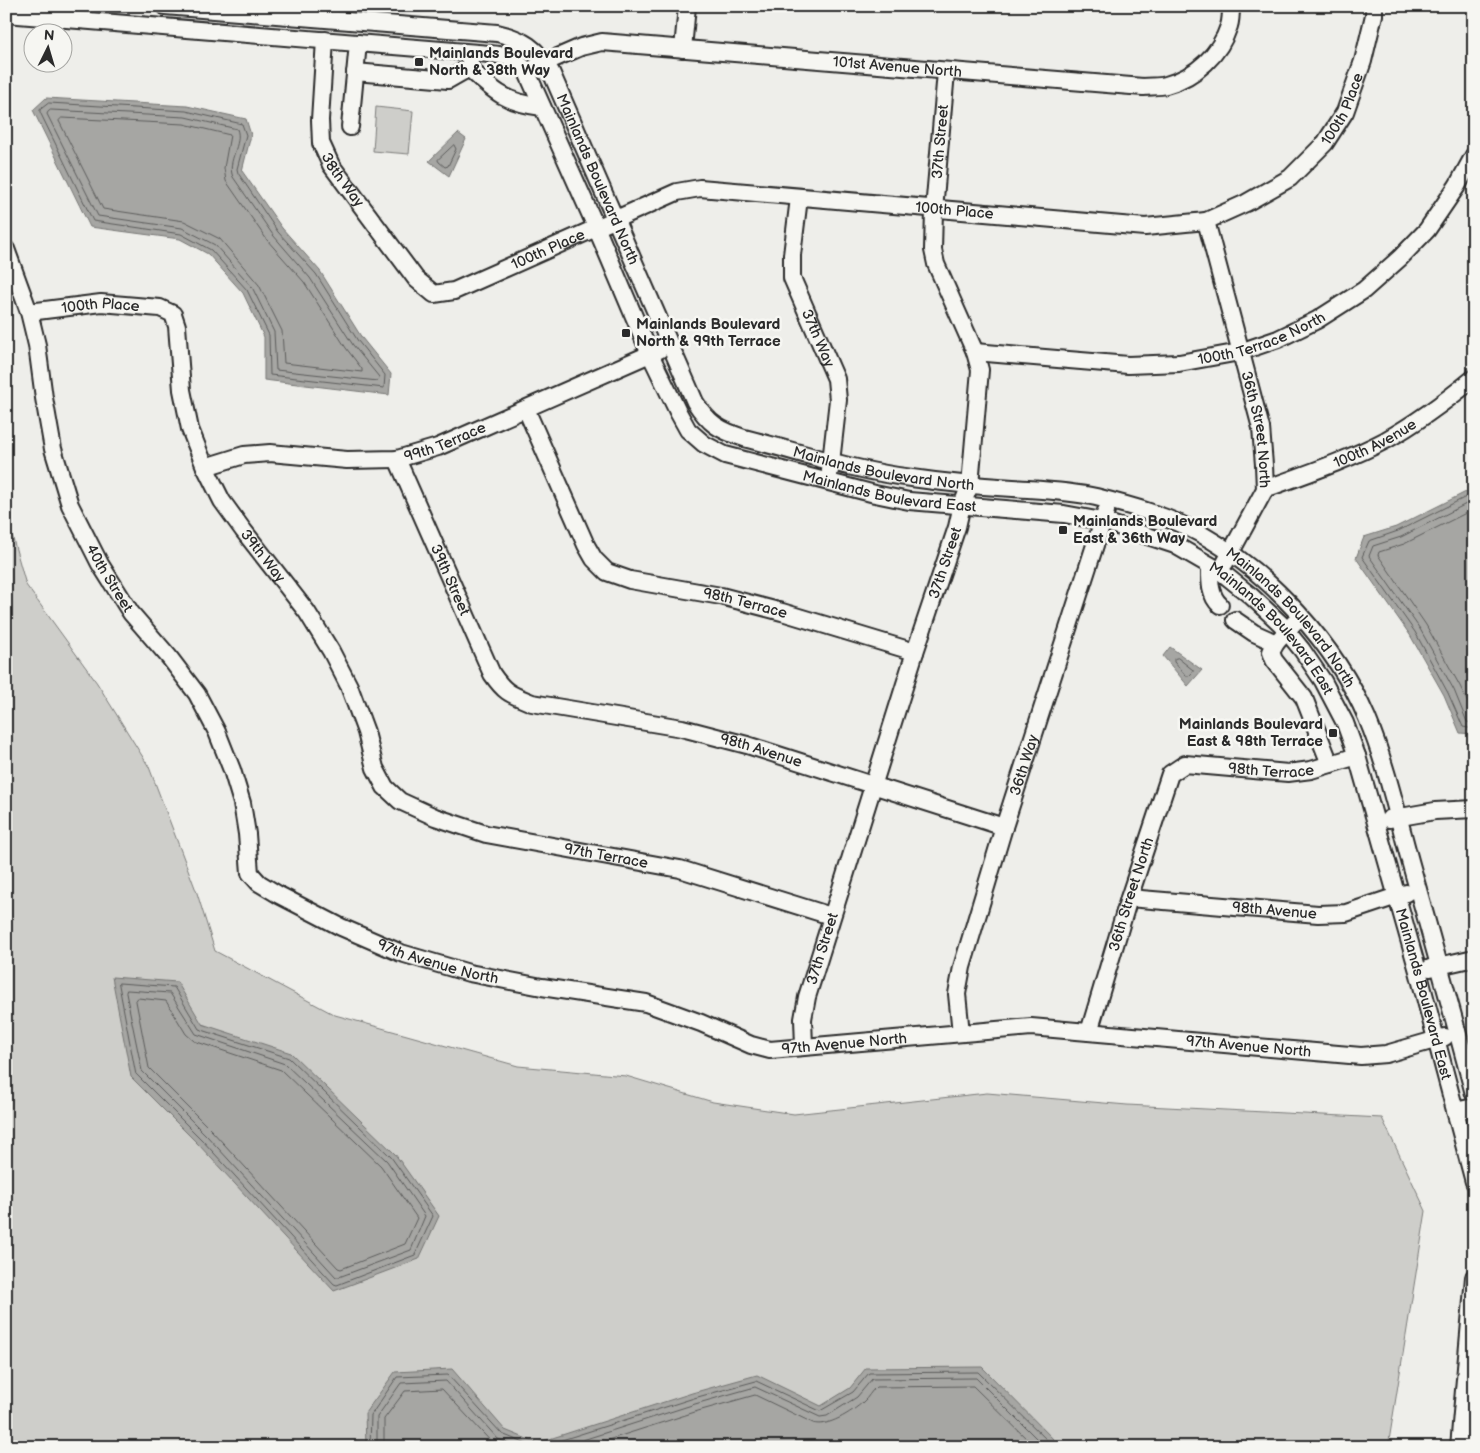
<svg xmlns="http://www.w3.org/2000/svg" width="1480" height="1453" font-family="'Balsamiq Sans',sans-serif">
	<style>
		.green { fill: #cececa; stroke: #7c7c7a }
		.water { fill: #a6a6a3; stroke: #757573 }
		.lines { fill: none; stroke-linecap: round; stroke-linejoin: round }
		.shore { stroke: #5c5c5b; stroke-width: 1 }
		.minor-casing { stroke: #2b2b2b; stroke-width: 20 }
		.minor { stroke: #f6f6f2; stroke-width: 16 }
		.poi-dot { fill: #2b2b2b; stroke: #f6f6f2; stroke-width: 2 }
		.labels { text-anchor: middle; dominant-baseline: central; stroke-width: 5; stroke-linejoin: round; paint-order: stroke }
		.poi-label { font-size: 15px; font-weight: bold; fill: #2b2b2b; stroke: #f6f6f2; text-anchor: start }
		.street-label { font-size: 15px; fill: #2b2b2b; stroke: #f6f6f2 }
	</style>
	<rect width="100%" height="100%" fill="#eeeeea"/>
	<filter id="ink" filterUnits="userSpaceOnUse"><feTurbulence type="fractalNoise" baseFrequency=".02" numOctaves="2"/><feDisplacementMap in="SourceGraphic" scale="10" xChannelSelector="R" yChannelSelector="G"/><feConvolveMatrix kernelMatrix="1 2 1 2 8 2 1 2 1" color-interpolation-filters="sRGB"/></filter>
	<g filter="url(#ink)">
		<g class="green">
			<path d="M376 107 413 111 409 154 373 151Z"/>
			<path d="M6 514 26 585 97 683 149 767 197 893 215 951 335 1015 518 1066 626 1076 713 1102 794 1114 987 1093 1127 1105 1382 1118 1426 1211 1388 1447H6Z"/>
		</g>
		<g class="water">
			<path d="M46 98 187 106 246 119 251 135 242 171 282 228 320 271 362 338 391 374 389 395 264 380V337L243 293 208 254 180 239 90 227 33 110Z"/>
			<path d="M458 133 466 139 449 176 429 161Z"/>
			<path d="M1474 488V734L1460 733 1444 695 1410 635 1356 558 1364 537 1396 527Z"/>
			<path d="M1170 647 1202 670 1188 686 1163 656Z"/>
			<path d="M112 977 177 982 202 1024 291 1053 395 1154 439 1216 419 1259 334 1291 198 1144 131 1077Z"/>
			<path d="M982 1367 1061 1447H366L365 1413 395 1372 452 1369 505 1430 537 1443 692 1393 757 1375 821 1406 850 1388 866 1368Z"/>
		</g>
		<g class="lines">
			<g class="shore">
				<path d="M49 103 186 111 242 124 246 135 237 169 238 173 278 232 316 274 358 341 385 375 384 388 270 375 269 335 247 290 211 250 181 234 93 221 40 112V110Z"/>
				<path d="M51 110 185 117 237 129C243 144 226 161 233 177L273 235 310 278 353 345 379 377 378 381 276 370 274 332 252 287 215 245 182 228 98 216 47 114 48 112Z"/>
				<path d="M62 118 184 124 230 135 224 168 226 181 267 240 304 282 346 348 362 369V372L284 363 282 331 259 285 220 239 184 221 103 209 59 121Z"/>
				<path d="M454 145 456 149 448 166 445 167 439 162 438 160Z"/>
				<path d="M1474 493 1398 531 1369 541 1362 557 1415 632 1448 693 1463 727 1474 729"/>
				<path d="M1474 500 1401 537 1373 546 1369 556 1420 629 1454 690 1467 722 1474 723"/>
				<path d="M1474 509 1404 544 1379 552 1378 555 1426 625 1460 686 1474 716"/>
				<path d="M1178 658 1193 670V672L1189 676H1186L1174 662V659Z"/>
				<path d="M119 983 174 987 199 1029 289 1058 391 1157 433 1216 415 1255 337 1285 334 1284 202 1140 136 1074Z"/>
				<path d="M127 990 170 993 196 1034 285 1064 387 1161 425 1216 411 1250 339 1277H336L207 1136 142 1071 126 993Z"/>
				<path d="M138 998 166 1001 186 1034 194 1041 281 1070 381 1166 417 1218 405 1244 341 1269 338 1268 212 1131 149 1068 136 1001Z"/>
				<path d="M370 1447 371 1415 397 1377 448 1375 502 1434 534 1447"/>
				<path d="M377 1447V1417L401 1383 446 1381 498 1439 517 1447"/>
				<path d="M384 1447V1419L405 1391 442 1389 496 1447"/>
				<path d="M540 1447 694 1398 756 1381 820 1411 853 1392 869 1373 978 1372 1054 1447"/>
				<path d="M561 1447 695 1404 755 1387 820 1417 827 1416 857 1397 872 1379 976 1378 1045 1447"/>
				<path d="M586 1447 698 1411 755 1395 813 1423C827 1428 852 1412 863 1402 868 1398 871 1391 876 1387L973 1386 1035 1447"/>
			</g>
			<g class="minor-casing">
				<g id="minor">
					<path id="s1" d="M165 6 497 33C523 39 537 48 551 72L695 402C709 424 719 430 744 438 800 452 855 471 912 478 946 483 979 486 1013 488 1040 490 1069 491 1096 497 1132 506 1168 516 1201 534 1270 573 1336 645 1367 718 1387 766 1398 818 1412 868 1433 943 1454 1018 1474 1094"/>
					<path id="s2" d="M6 14 490 54C505 55 515 58 526 70L596 227 650 354 678 412 688 430 704 444 725 455 875 494 909 501 1064 514 1102 521 1175 545 1220 571 1251 596 1281 624 1302 650 1323 681 1345 723 1357 756 1418 971 1474 1182"/>
					<path id="s3" d="M325 40 320 120 321 143 331 165 416 279 434 294 454 291 677 192 700 188 1145 227 1206 221 1246 203 1290 178 1325 143 1345 112 1363 61 1374 15V6"/>
					<path d="M683 49 687 6"/>
					<path d="M470 58 469 68C494 92 507 103 542 107"/>
					<path id="s4" d="M537 66 581 47 602 42 1143 87C1150 86 1159 87 1166 85 1196 77 1220 54 1229 26 1231 20 1231 12 1231 6"/>
					<path d="M355 72 448 80 469 68"/>
					<path d="M350 127 358 43"/>
					<path id="s5" d="M799 198 792 255V278L836 379 838 400 830 471"/>
					<path id="s6" d="M1206 221 1261 428 1264 465 1265 489 1225 563"/>
					<path id="s7" d="M6 249 29 312 37 345 44 398 53 449 70 505 100 564 131 613 169 657 197 694 217 732 232 770 242 803 247 834 250 873 259 883 279 895 341 927 401 953 469 973 542 987 646 1003 701 1023 751 1045 770 1050 1031 1027 1361 1056 1386 1054 1445 1037"/>
					<path id="s8" d="M29 312 101 303 160 308 173 314 177 326 182 390 190 429 205 467 222 501 243 530 307 612 331 651 349 686 366 732 375 768 385 787 400 801 435 817 486 834 680 869 831 916"/>
					<path id="s9" d="M975 352 1128 365 1179 363 1240 352 1278 339 1317 320 1364 290 1400 258 1427 230 1457 186 1474 155"/>
					<path id="s10" d="M526 409 586 545 594 559 607 572 630 580 721 596 782 612 915 652"/>
					<path id="s11" d="M397 459 492 674C505 693 510 694 532 703L682 728 747 745 1004 827"/>
					<path id="s12" d="M205 467 244 455 270 453 347 460 397 459 438 447 659 350"/>
					<path id="s13" d="M1265 489C1306 474 1348 460 1386 440 1418 422 1446 401 1474 378"/>
					<path d="M1210 566C1210 580 1209 595 1220 605"/>
					<path d="M1235 620 1254 633 1276 643"/>
					<path d="M1294 623 1276 643 1271 652 1274 660 1304 698 1330 764"/>
					<path d="M1389 819 1435 811 1474 809"/>
					<path id="s14" d="M1129 898 1318 914 1346 913 1406 893"/>
					<path d="M1430 968 1474 958"/>
					<path id="s15" d="M1089 1032 1129 898 1170 774 1185 764 1288 773 1311 770 1357 756"/>
					<path id="s16" d="M961 1033 957 994 962 967 1004 827 1106 511"/>
					<path id="s17" d="M804 1046 803 1019 807 997 915 652 957 527 962 505 970 485 980 370 975 352 936 264 933 250 934 210 946 72"/>
					<path d="M1455 1111 1474 1107"/>
					<path d="M1459 1447 1474 1277"/>
				</g>
			</g>
			<use href="#minor" class="minor"/>
		</g>
	</g>
	<g class="poi-dot">
		<rect x="414" y="57" width="10" height="10" rx="2.5"/>
		<rect x="621" y="328" width="10" height="10" rx="2.5"/>
		<rect x="1058" y="525" width="10" height="10" rx="2.5"/>
		<rect x="1328" y="728" width="10" height="10" rx="2.5"/>
	</g>
	<g class="labels">
		<g class="poi-label">
			<text x="429" y="53">Mainlands Boulevard<tspan x="429" dy="17">North &amp; 38th Way</tspan></text>
			<text x="636" y="324">Mainlands Boulevard<tspan x="636" dy="17">North &amp; 99th Terrace</tspan></text>
			<text x="1073" y="521">Mainlands Boulevard<tspan x="1073" dy="17">East &amp; 36th Way</tspan></text>
			<text x="1323" y="724" text-anchor="end">Mainlands Boulevard<tspan x="1323" dy="17">East &amp; 98th Terrace</tspan></text>
		</g>
		<g class="street-label">
			<text stroke="none"><textPath href="#s4" startOffset="366">101st Avenue North</textPath></text>
			<text stroke="none"><textPath href="#s3" startOffset="1271">100th Place</textPath></text>
			<text stroke="none"><textPath href="#s17" startOffset="940">37th Street</textPath></text>
			<text stroke="none"><textPath href="#s3" startOffset="146">38th Way</textPath></text>
			<text stroke="none"><textPath href="#s1" startOffset="519">Mainlands Boulevard North</textPath></text>
			<text stroke="none"><textPath href="#s3" startOffset="836">100th Place</textPath></text>
			<text stroke="none"><textPath href="#s3" startOffset="416">100th Place</textPath></text>
			<text stroke="none"><textPath href="#s8" startOffset="72">100th Place</textPath></text>
			<text stroke="none"><textPath href="#s9" startOffset="291">100th Terrace North</textPath></text>
			<text stroke="none"><textPath href="#s5" startOffset="146">37th Way</textPath></text>
			<text stroke="none"><textPath href="#s6" startOffset="215">36th Street North</textPath></text>
			<text stroke="none"><textPath href="#s12" startOffset="245">99th Terrace</textPath></text>
			<text stroke="none"><textPath href="#s13" startOffset="119">100th Avenue</textPath></text>
			<text stroke="none"><textPath href="#s1" startOffset="968">Mainlands Boulevard North</textPath></text>
			<text stroke="none"><textPath href="#s2" startOffset="1135">Mainlands Boulevard East</textPath></text>
			<text stroke="none"><textPath href="#s8" startOffset="410">39th Way</textPath></text>
			<text stroke="none"><textPath href="#s17" startOffset="505">37th Street</textPath></text>
			<text stroke="none"><textPath href="#s7" startOffset="348">40th Street</textPath></text>
			<text stroke="none"><textPath href="#s11" startOffset="132">39th Street</textPath></text>
			<text stroke="none"><textPath href="#s10" startOffset="325">98th Terrace</textPath></text>
			<text stroke="none"><textPath href="#s1" startOffset="1418">Mainlands Boulevard North</textPath></text>
			<text stroke="none"><textPath href="#s2" startOffset="1556">Mainlands Boulevard East</textPath></text>
			<text stroke="none"><textPath href="#s11" startOffset="520">98th Avenue</textPath></text>
			<text stroke="none"><textPath href="#s16" startOffset="278">36th Way</textPath></text>
			<text stroke="none"><textPath href="#s15" startOffset="375">98th Terrace</textPath></text>
			<text stroke="none"><textPath href="#s8" startOffset="909">97th Terrace</textPath></text>
			<text stroke="none"><textPath href="#s15" startOffset="144">36th Street North</textPath></text>
			<text stroke="none"><textPath href="#s14" startOffset="146">98th Avenue</textPath></text>
			<text stroke="none"><textPath href="#s17" startOffset="100">37th Street</textPath></text>
			<text stroke="none"><textPath href="#s7" startOffset="892">97th Avenue North</textPath></text>
			<text stroke="none"><textPath href="#s2" startOffset="1960">Mainlands Boulevard East</textPath></text>
			<text stroke="none"><textPath href="#s7" startOffset="1312">97th Avenue North</textPath></text>
			<text stroke="none"><textPath href="#s7" startOffset="1718">97th Avenue North</textPath></text>
		</g>
	</g>
	<rect width="1480" height="1453" fill="none" stroke="#f6f6f2" stroke-width="25"/>
	<rect x="12" y="12" width="1455" height="1428" fill="none" stroke="#2b2b2b" stroke-width="2" filter="url(#ink)"/>
	<g transform="translate(48 48) rotate(5)"><circle r="24" fill="#f6f6f2" stroke="#a5a5a2"/>
	<path d="M0-4L9 19L0 12L-9 19Z" fill="#2b2b2b"/>
	<text y="-8" font-size="14" font-weight="bold" text-anchor="middle" fill="#2b2b2b">N</text>
	</g>
</svg>
